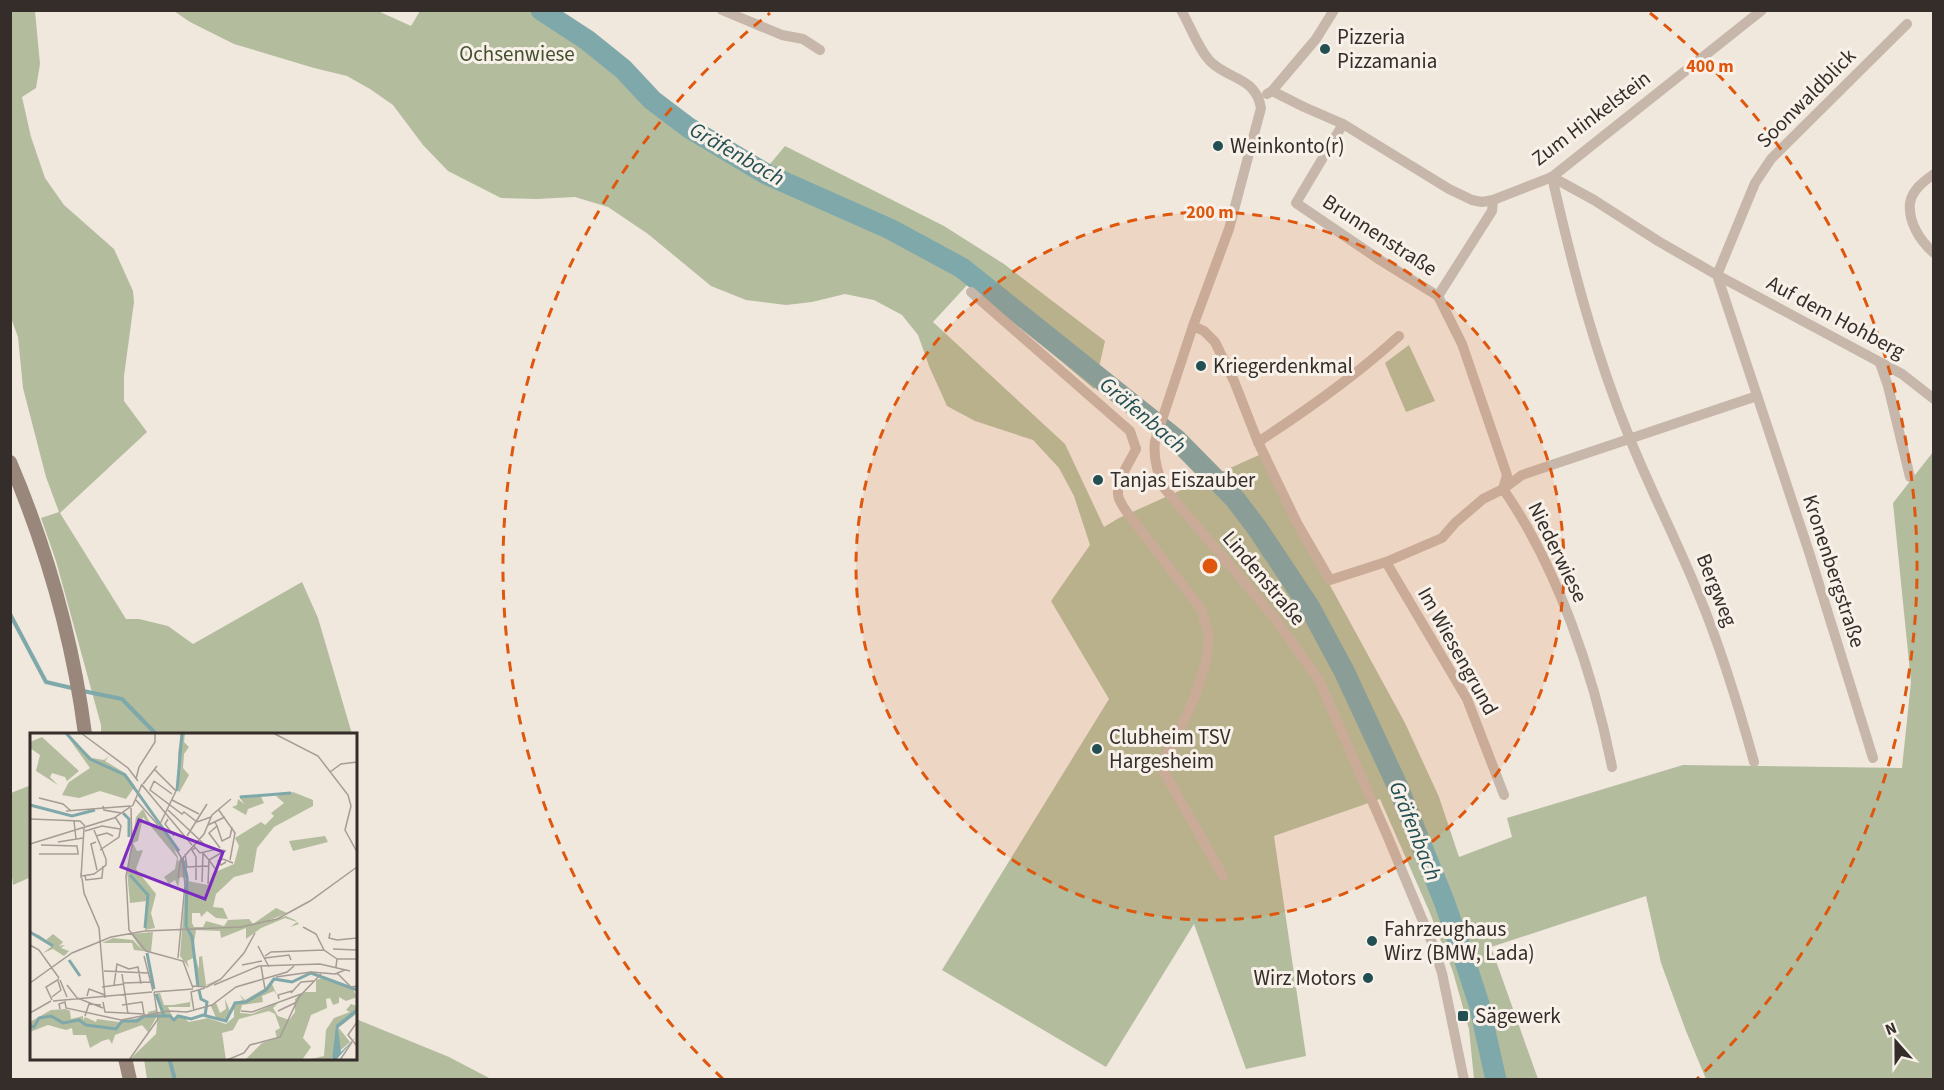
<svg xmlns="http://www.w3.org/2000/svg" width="1944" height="1090" font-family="'Source Sans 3',sans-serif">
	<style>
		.green { fill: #b3bd9e }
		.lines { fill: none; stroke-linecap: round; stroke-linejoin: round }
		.stream { stroke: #7fa8aa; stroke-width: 4 }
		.river { stroke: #7fa8aa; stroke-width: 21 }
		.street { stroke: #c7b7aa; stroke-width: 10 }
		.secondary { stroke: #9a877c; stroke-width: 14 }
		.ring { fill: none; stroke: #df570d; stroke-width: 3; stroke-dasharray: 10 8 }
		.poi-dot { fill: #224f52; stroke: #f8f1e9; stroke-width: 2 }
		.labels { text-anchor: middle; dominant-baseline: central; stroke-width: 6; stroke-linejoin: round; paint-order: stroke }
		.poi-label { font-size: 21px; fill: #352d29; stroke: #f8f1e9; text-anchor: start }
		.park-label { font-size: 21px; fill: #44512f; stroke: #f8f1e9 }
		.street-label { font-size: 21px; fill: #352d29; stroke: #f8f1e9 }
		.water-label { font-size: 22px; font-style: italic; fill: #224f52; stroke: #f8f1e9 }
		.inset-river { fill: none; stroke: #7fa8aa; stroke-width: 3 }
		.inset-road { fill: none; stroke: #a59d95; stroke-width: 1.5 }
		.view { fill: #7b2cbf; fill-opacity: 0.15; stroke: #7b2cbf; stroke-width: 3 }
		.inset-edge { fill: none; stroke: #352d29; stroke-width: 3 }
		.centre { fill: #df570d; stroke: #f8f1e9; stroke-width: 3 }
		.ring-label { font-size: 18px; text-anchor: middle; font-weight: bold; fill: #df570d; stroke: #f8f1e9; stroke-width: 6; stroke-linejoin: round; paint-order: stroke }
	</style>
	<rect width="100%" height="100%" fill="#f0e7dd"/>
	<g class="green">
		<path d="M11 10 35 11 40 64 36 88 22 97 31 137 45 178 64 205 114 249 133 291 134 302 124 376V401L147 432 60 513 126 619H139L168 626 193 644 302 582 318 618 352 734H101V725L56 561 41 518 59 512 46 477 23 388 18 337 11 318Z"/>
		<path d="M174 11H378L411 26 420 11H557L593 34 629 64 669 102 697 123 770 164 785 146 944 226 1004 264 1105 341 1094 389 969 283 933 322 1065 444 1104 527 1119 518 1259 455 1405 723 1439 797 1459 857 1512 837 1507 818 1683 765 1902 768 1911 682 1893 503 1933 452V1079H1706L1686 1031 1661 963 1646 896 1491 947 1538 1079H1474L1469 1029 1453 972 1430 913 1380 799 1274 836 1306 1056 1246 1069 1194 924 1106 1067 942 970 1109 699 1051 601 1090 545 1074 496 1059 468 1033 440 975 421 947 406 929 366 918 335 902 315 874 300 845 294 812 302 786 305 746 300 711 286 648 234 608 207 575 197 537 199 501 198 448 171 423 145 393 105 370 89 347 76 314 68 234 44 190 22Z"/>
		<path d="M1409 345 1435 401 1406 412 1385 363Z"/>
		<path d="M31 785V877L13 885 10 859 11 793Z"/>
		<path d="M356 1019 449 1057 491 1079H147L144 1059 356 1058Z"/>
	</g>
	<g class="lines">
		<g class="stream">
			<path d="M10 614 46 682 76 689"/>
			<path d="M83 691 122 699 156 734"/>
			<path d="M169 1058 175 1080"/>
		</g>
		<path class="river" d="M541 10 587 40 623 69 652 100 689 128 766 174 890 229 962 268 1177 440 1235 499 1257 528 1309 606 1344 671 1397 785 1444 901 1462 952 1479 1004 1496 1080"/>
		<g class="street">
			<path d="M722 10 782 35 803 39 820 50"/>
			<path d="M1181 10C1190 25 1200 53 1212 63 1231 80 1256 78 1261 108L1229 229 1193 326 1155 441C1153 458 1157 473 1165 489L1273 616 1319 680 1387 835 1433 945 1442 973 1464 1080"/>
			<path d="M1907 24 1771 159 1755 183 1717 275 1902 374 1934 399"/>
			<path d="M1272 91 1304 107 1343 124 1449 189 1472 200 1482 202 1493 200 1552 177 1762 10"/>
			<path d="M1267 94 1272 91 1316 39 1334 10"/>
			<path d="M1343 124 1296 203 1380 260 1438 296 1462 344 1507 475 1503 489"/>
			<path d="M1934 174C1924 181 1912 190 1910 203 1908 222 1920 241 1934 253"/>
			<path d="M1552 177 1594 200 1658 241 1717 275 1809 552 1873 758"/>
			<path d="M1552 177C1572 265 1595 354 1630 439 1651 491 1677 541 1698 593 1721 648 1738 704 1754 762"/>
			<path d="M971 292 1130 431 1136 449"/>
			<path d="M1438 296 1492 211 1493 200"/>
			<path d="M1193 326 1204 331 1215 342 1234 381 1258 442 1297 523 1330 580 1386 562 1442 538 1455 523 1483 499 1503 489 1522 475 1757 396"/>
			<path d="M1880 363 1888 386 1910 477"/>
			<path d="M1258 442C1307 410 1356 376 1399 336"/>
			<path d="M1136 449C1130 462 1117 479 1118 494 1118 500 1123 506 1126 511L1201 609 1209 635 1206 662 1195 696 1171 749 1159 763 1223 876"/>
			<path d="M1503 489C1557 566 1594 675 1612 767"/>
			<path d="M1386 562 1467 699 1504 795"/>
		</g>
		<g class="secondary">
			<path d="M10 462C47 549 73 641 85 734"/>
			<path d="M125 1058 130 1080"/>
		</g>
	</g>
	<circle cx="1210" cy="566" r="354" fill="#df570d" fill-opacity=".12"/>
	<g class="ring">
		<circle cx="1210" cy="566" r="354"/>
		<path d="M723 1079A707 707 0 0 1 770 13M1650 13A707 707 0 0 1 1697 1079"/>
	</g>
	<g class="poi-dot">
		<circle cx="1325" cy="49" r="6"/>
		<circle cx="1218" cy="146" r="6"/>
		<circle cx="1201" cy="366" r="6"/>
		<circle cx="1098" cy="480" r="6"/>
		<circle cx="1097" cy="749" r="6"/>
		<circle cx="1372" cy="941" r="6"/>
		<circle cx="1368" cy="978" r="6"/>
		<rect x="1457" y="1010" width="12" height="12" rx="3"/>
	</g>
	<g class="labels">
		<g class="poi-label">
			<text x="1337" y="37">Pizzeria<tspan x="1337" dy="24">Pizzamania</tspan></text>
			<text x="1230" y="146">Weinkonto(r)</text>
			<text x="1213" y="366">Kriegerdenkmal</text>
			<text x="1110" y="480">Tanjas Eiszauber</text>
			<text x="1109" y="737">Clubheim TSV<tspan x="1109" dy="24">Hargesheim</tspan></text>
			<text x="1384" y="929">Fahrzeughaus<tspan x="1384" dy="24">Wirz (BMW, Lada)</tspan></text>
			<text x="1356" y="978" text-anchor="end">Wirz Motors</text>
			<text x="1475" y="1016">Sägewerk</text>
		</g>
		<g class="park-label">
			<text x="517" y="54">Ochsenwiese</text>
		</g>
		<g class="street-label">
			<text transform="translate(1806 98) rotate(-45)">Soonwaldblick</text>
			<text transform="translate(1591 118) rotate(-37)">Zum Hinkelstein</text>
			<text transform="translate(1380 235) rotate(33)">Brunnenstraße</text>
			<text transform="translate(1836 317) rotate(28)">Auf dem Hohberg</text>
			<text transform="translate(1558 552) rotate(64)">Niederwiese</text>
			<text transform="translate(1834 571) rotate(72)">Kronenbergstraße</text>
			<text transform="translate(1264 578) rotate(50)">Lindenstraße</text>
			<text transform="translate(1717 590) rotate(68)">Bergweg</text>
			<text transform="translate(1458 651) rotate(61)">Im Wiesengrund</text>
		</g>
		<g class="water-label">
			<text transform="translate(737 154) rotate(30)">Gräfenbach</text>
			<text transform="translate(1143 415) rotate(40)">Gräfenbach</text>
			<text transform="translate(1415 831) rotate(68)">Gräfenbach</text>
		</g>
	</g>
	<g transform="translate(30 733)">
		<rect width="327" height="327" fill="#f0e7dd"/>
		<path d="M35 0 62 25 74 27 79 23 75 28 95 40 105 53 96 66 70 58 49 65 32 62 39 49 60 35ZM155 0 154 9 159 14 154 21 153 35 159 42 149 60 148 20 151 1ZM12 4 49 38 37 48 35 44 22 40 20 44 28 52 6 38 10 22 0 15V9ZM263 59 283 67V73L244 94 227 115 223 139 204 144 186 161 183 174 193 175 198 186 186 185 177 178 171 184 170 180H162V190L164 194H173L176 188 194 193 198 187 219 186 223 191 246 175 257 180 230 191 256 183 265 187 269 191 260 194 267 189 255 185 231 195 216 206V195L191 205 190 198 166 197 163 216 169 236V224L172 223 176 252 192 245 180 252 168 254 163 225 157 228 159 235 150 223 156 145 150 144 148 154 145 147 139 151 134 144 145 136 147 125 113 84 108 108 103 110 107 118 113 117 106 136 126 161 121 180 125 195 115 197 116 168 100 170 97 138 106 84 113 76 119 88 126 95 130 92 148 115 150 122 144 116 148 124V128L156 127 158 148 178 152 183 140 204 131 209 113 205 105 231 89 235 92 244 83 241 80 254 70 246 63ZM230 62 234 70 218 76 216 82 202 74 207 72 208 66 214 71 209 63ZM295 103 298 109 263 118 259 108ZM0 199 9 202 16 207 23 201 33 209 29 213 35 212 31 215 39 218 34 223 23 216 13 220 22 213ZM123 199 121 219 104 217 102 210H72L83 205 103 207 112 217 101 201ZM292 245 322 254 327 264 316 268 309 264V270L303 272 300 265 296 266 297 275 281 282 273 305 281 314 272 327H215L232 310 247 305 245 298 250 295 245 281 239 278 209 286 203 297 192 300 196 327H99L126 301 128 281 133 278 125 261 130 260 134 272H143L160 269 161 260 160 274H138L143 285 153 284 159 289 178 285 196 291 204 284V276L196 287H187L181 273 186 270 190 280 196 276 195 266 200 278 205 269 213 267 209 261 215 267 242 251 247 262 244 258 232 263 233 269 212 272 210 280 222 281 249 269 243 275 248 283 259 287 265 279V266L273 259H286V247ZM321 271 327 273 323 283 308 294 320 309 299 327H277L294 323 296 297 304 285 320 279 316 277ZM36 276 40 278 41 286 53 283V287L55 284 66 289 67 286 89 289 118 283V279L126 277 127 283 118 299 112 292 85 302 82 311 79 306 72 308 60 315 56 302H43L42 295 36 297 18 292 0 299V289L21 277Z" fill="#b3bd9e"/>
		<path d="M327 275V280L308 295 311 319 327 303 306 327H302L306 292Z" fill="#7fa8aa"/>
		<path class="inset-river" d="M36 0 60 26 95 42 149 118M147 58 152 0M210 64 261 60M0 72 42 83 65 77M93 80 99 86V104M152 125 157 144 156 193 162 204 168 254M100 142 118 162 115 195M0 199 23 213M117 220 124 256M39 227 50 243M169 257 171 266 177 269 175 283M126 261 134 283M0 293 4 294 9 285 21 283 33 290 49 287 56 292 86 296 92 288H107L114 283H140L144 287 148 283 161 286 173 282 196 288 205 270 216 269 236 257 244 246 262 249 281 240 327 257"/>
		<path class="inset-road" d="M51 0 98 35 108 48M243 0 288 23 318 62 321 73 315 97 327 119M125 37 146 58 130 91M300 39 311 31 327 29M106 46 109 34 125 9V0M124 48 120 57 152 81 154 79 167 89 181 84M124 48 142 61M113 51 127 33M112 52 162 112M9 65 33 71 41 78M106 67 128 92M142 67 169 81M73 73 74 77 91 80M101 75 102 113 96 143 99 197 116 218 153 228 163 255M188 76 205 100 200 127M138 77 175 112 187 116M36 78 100 73M0 86 50 88 55 93M138 86 135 91 144 103M44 88 46 106M185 89 187 93 179 100 190 115M178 92 195 84M187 93 192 108 200 104 202 94M64 97 76 126M55 98 72 93 90 96M66 103 77 100 83 103M157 103 177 71M28 109 53 105M66 109 61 111 67 137M0 111 84 85 103 72 112 51M11 112 47 113 48 120M163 112 170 120 187 116 196 118M165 115 162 117 166 124V147M146 116 151 124 148 145M70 117 89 104 91 93 85 84M173 120 179 127 178 151M9 121H49M155 121 157 134 179 133M196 129 191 132 188 128 193 126 203 130M187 138 179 127 191 120M51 140V145L54 95M52 143 64 141 76 132V126M55 143 56 147 72 145 73 133M52 145 54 160 69 195 75 265M172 149 173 120M273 194 286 201 294 217 307 226M300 200 299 205 307 207 327 205M0 212 9 217 29 245M228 213 239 234M303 216 327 217M114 223 123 258M235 223 241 219 294 217M148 225 155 152 152 126 174 101 182 82 201 66M235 225 259 222 261 227M212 232 232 228M231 233 235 256M306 234 307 226H327M99 236 108 234 111 251M74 238 118 240M307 240 321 254 327 253M92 241 98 281M246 244 281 239 305 241 315 237M30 247 37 264M0 250 42 220 81 204 115 198 211 194 247 186 280 168 327 134M94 250 121 249M37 252 47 265 73 275M84 252 87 231 99 236M184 252 229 233 290 231 320 238M163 253 177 254 191 246 214 220 225 200M72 254 94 251M124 259 163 256M261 260 271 249 284 248M57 263 59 256 75 262M22 264 31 257 28 248M249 266 248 262 262 258M22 267 16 254 29 246M23 268 122 259M73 269 75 279 114 281 112 269 92 272M30 276 29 271 35 269 36 275 91 287 138 278 157 279 182 272 206 254 257 239 264 233M164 278 161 259 175 255M211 278 222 279 271 261M248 278 267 269M0 280 21 268M55 283 59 271 71 272M327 289 318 302 327 313M99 327 128 286 124 259M197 327 214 320 220 312 250 304 269 264 291 241M310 327 322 309"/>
		<path class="view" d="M109 87 193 119 175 166 91 134Z"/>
		<rect width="327" height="327" class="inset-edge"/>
	</g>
	<circle cx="1210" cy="566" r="9" class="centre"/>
	<g class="ring-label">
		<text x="1710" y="72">400 m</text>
		<text x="1210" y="218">200 m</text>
	</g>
	<rect width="1944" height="1090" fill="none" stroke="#352d29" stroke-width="24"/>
	<g transform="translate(1896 1042) rotate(339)" stroke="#f8f1e9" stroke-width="4.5" paint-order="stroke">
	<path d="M0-4.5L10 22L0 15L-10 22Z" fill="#352d29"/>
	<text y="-9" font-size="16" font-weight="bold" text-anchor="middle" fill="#352d29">N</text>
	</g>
</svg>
